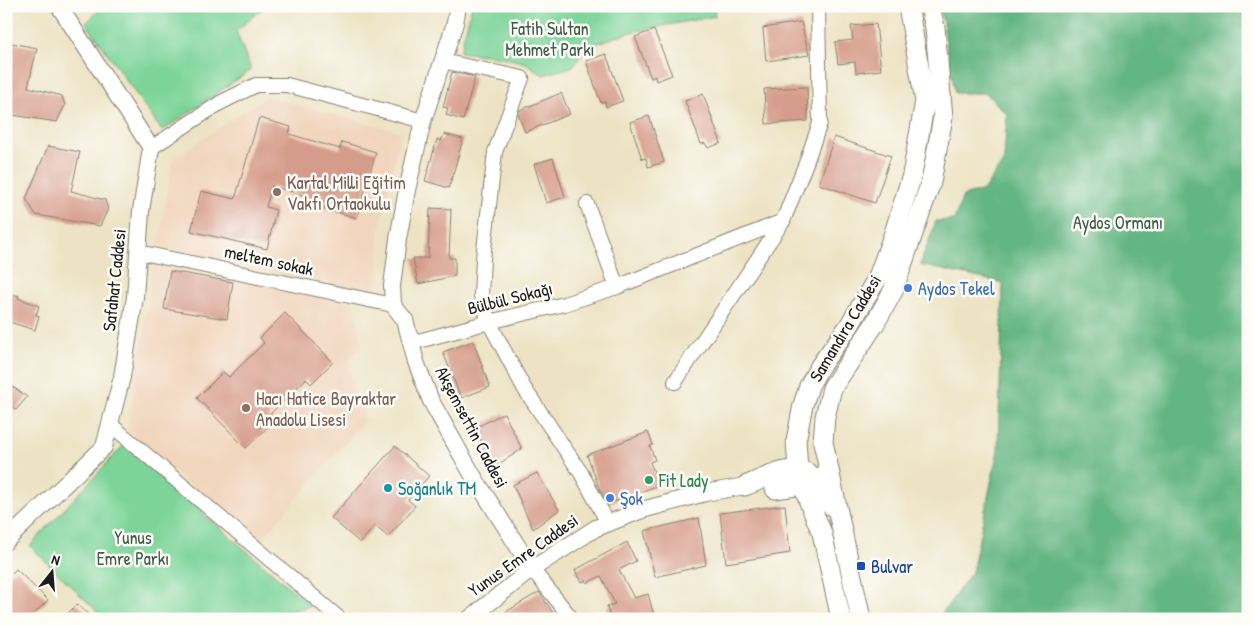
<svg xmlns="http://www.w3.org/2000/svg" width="1254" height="625" font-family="'Patrick Hand',sans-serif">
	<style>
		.built { fill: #f1d5bd }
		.green { fill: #7bd499; stroke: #4c785a }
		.forest { fill: #64b681; stroke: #40694e }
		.building { fill: #d69c8b }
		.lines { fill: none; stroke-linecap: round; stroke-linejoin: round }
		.minor-casing { stroke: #848070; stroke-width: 16 }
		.tertiary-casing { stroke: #848070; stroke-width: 18 }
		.secondary-casing { stroke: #848070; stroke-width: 21 }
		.minor { stroke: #fff; stroke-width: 14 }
		.tertiary { stroke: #fff; stroke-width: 16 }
		.secondary { stroke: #fff; stroke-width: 19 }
		.education-dot { fill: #8d6e63; stroke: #fdfcf7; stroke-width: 2 }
		.shop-dot { fill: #3f7fe0; stroke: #fdfcf7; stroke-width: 2 }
		.leisure-dot { fill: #2e9e5b; stroke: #fdfcf7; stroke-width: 2 }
		.culture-dot { fill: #0f9aa8; stroke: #fdfcf7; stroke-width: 2 }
		.transit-dot { fill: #1a4fb4; stroke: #fdfcf7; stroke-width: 2 }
		.labels { text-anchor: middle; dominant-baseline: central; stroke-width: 5; stroke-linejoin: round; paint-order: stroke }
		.park-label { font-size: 18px; fill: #3d5c48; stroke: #fdfcf7 }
		.education-label { font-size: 18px; fill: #785e54; stroke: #fdfcf7; text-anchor: start }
		.street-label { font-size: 18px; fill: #1c1c1c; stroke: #fdfcf7 }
		.shop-label { font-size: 18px; fill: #366cbe; stroke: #fdfcf7; text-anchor: start }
		.leisure-label { font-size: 18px; fill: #27864d; stroke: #fdfcf7; text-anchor: start }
		.culture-label { font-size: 18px; fill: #0d838f; stroke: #fdfcf7; text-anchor: start }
		.transit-label { font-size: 18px; fill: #164399; stroke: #fdfcf7; text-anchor: start }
	</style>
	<rect width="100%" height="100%" fill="#fdfcf7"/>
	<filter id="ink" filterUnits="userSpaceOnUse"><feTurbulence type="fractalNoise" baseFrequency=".02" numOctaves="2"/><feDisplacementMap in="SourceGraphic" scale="10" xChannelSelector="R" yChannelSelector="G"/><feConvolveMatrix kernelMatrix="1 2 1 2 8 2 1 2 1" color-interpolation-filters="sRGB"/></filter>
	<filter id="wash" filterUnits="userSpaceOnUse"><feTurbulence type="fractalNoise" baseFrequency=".0096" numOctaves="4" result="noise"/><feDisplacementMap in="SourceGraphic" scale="20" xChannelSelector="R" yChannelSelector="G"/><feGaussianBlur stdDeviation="1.12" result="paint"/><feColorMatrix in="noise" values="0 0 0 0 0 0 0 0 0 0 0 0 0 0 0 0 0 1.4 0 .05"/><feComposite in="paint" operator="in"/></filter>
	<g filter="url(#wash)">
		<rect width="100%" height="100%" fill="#ede3c4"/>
		<g class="built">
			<path d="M265 97 401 132 380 225 376 293 158 247 173 159Z"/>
			<path d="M154 264 354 303 362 348 356 352 350 359 349 371 357 397 366 419 257 545 128 430Z"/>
		</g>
		<g class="green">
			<path d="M98 6H265L236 31 251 70 162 131 86 23 99 10Z"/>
			<path d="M472 6H714L715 16 631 32 589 46 572 67 543 75 526 63 502 57 460 52Z"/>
			<path d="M124 445 156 472 199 506 198 509 311 606 259 619H105L30 546Z"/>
		</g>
		<path class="forest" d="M940 6H1248V619H938L972 572 998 450 1003 283 920 265 936 221 954 220 963 196 984 190 1004 160 1007 115 986 93H955Z"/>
		<g id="blocks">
			<g class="building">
				<path d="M801 22 809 55 766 61 763 28Z"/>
				<path d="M876 24 881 70 856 73 855 62 838 64 835 42 853 40 851 26Z"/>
				<path d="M654 30 672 75 656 81 655 76 651 78 635 37Z"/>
				<path d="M6 42 37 48 28 87 62 96 65 105 57 122 6 114Z"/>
				<path d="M606 54 623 101 606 107 605 102 601 103 586 61Z"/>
				<path d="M452 72 475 77 463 120 446 115 448 108 443 107Z"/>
				<path d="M807 87 808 121 766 124 764 89Z"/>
				<path d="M561 93 570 114 525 132 518 114 520 110Z"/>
				<path d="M703 94 721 143 708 148 705 143 701 144 685 101Z"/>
				<path d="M649 116 664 162 648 167 646 158 642 159 630 122Z"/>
				<path d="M259 118 291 127 289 134 340 149 342 142 376 152 357 218 324 208 326 202 272 186 266 207 276 210 267 249 191 231 201 191 235 199Z"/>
				<path d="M444 134 463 139 449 188 425 181 437 139 441 141Z"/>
				<path d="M834 137 891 156 875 203 819 184Z"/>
				<path d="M48 146 80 152 71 191 105 200 108 209 100 226 36 215 26 199Z"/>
				<path d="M553 158 565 197 546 203 534 164Z"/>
				<path d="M430 208 451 209 449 258H455V276L418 284 413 258H428Z"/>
				<path d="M170 271 233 282 227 319 164 309Z"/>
				<path d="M6 292 19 296 18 298 39 306 36 315 39 316 35 330 6 321Z"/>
				<path d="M285 313 333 362 311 384 306 379 268 416 273 422 246 448 197 398 223 372 229 377 264 343 260 338Z"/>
				<path d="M473 341 490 387 461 398 443 352Z"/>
				<path d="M6 382 27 397 16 410 6 402Z"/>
				<path d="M504 413 522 449 494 467 475 428Z"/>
				<path d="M648 432 653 445 650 446 655 460 650 462 659 485 608 504 600 490 587 455Z"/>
				<path d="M395 446 429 476 408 500 415 506 388 537 375 526 360 543 331 518Z"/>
				<path d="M537 473 559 510 533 529 513 485Z"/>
				<path d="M785 505 790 553 726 563 720 513Z"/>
				<path d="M699 518 706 565 655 577 644 531Z"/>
				<path d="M627 542 636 561 619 570 634 598 648 594 655 619H610L607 606 615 604 601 576 587 583 586 580 582 582 575 570Z"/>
				<path d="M16 569 48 600 29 619H14L6 611V579Z"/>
				<path d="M539 592 557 619H494Z"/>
				<path d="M77 604 93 619H62Z"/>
			</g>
		</g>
	</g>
	<g filter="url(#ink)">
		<use href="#blocks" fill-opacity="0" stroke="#848070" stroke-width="1"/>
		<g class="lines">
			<g class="minor-casing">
				<g id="minor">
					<path d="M442 61 522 78 495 152 483 259 481 296 489 322 524 388 581 473 608 523"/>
					<path d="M151 148 220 103 256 85H287L423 121"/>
					<path d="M587 204 617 287"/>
					<path d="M138 252 393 305"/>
					<path d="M411 343 489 322 564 304 617 287 783 221"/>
					<path d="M675 382 783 221 806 163 820 123 818 6"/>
					<path d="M110 424 340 619"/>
					<path d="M532 569 572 619"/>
				</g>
			</g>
			<g class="tertiary-casing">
				<g id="tertiary">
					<path d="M458 6 455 23 423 121 407 190 398 239 392 286 393 305 405 320 416 362 431 401 472 474 532 569"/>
					<path d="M6 541 104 447 122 377 135 297 141 211 151 148 59 6"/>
					<path d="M469 619 532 569 596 528 642 510 705 493 745 486"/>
				</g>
			</g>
			<g class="secondary-casing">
				<g id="secondary">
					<path d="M745 486C784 470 811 453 830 505"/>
					<path d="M775 489 796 486 813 477"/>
					<path d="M841 619 822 533 809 502 798 469 796 441 803 405 809 386 820 366 849 326 878 277 894 233 912 175 925 101 908 6"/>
					<path d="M861 619 823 442 825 417 832 388 874 325 893 291 931 182 943 117 935 28 930 6"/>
				</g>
			</g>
			<use href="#minor" class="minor"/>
			<use href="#tertiary" class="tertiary"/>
			<use href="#secondary" class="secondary"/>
		</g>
	</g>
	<g class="education-dot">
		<circle cx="277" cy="192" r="5"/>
		<circle cx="246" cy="408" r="5"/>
	</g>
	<g class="shop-dot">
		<circle cx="908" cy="288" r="5"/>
		<circle cx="610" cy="498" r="5"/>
	</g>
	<circle class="leisure-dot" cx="649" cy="480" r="5"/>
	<circle class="culture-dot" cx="388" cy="488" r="5"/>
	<rect class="transit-dot" x="856" y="561" width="10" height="10" rx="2.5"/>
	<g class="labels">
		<g class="park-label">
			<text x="550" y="28">Fatih Sultan<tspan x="550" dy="21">Mehmet Parkı</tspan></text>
			<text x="1118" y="222">Aydos Ormanı</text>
			<text x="133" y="537">Yunus<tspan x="133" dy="21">Emre Parkı</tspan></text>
		</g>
		<g class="education-label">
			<text x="287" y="182">Kartal Milli Eğitim<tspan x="287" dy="21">Vakfı Ortaokulu</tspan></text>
			<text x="256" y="398">Hacı Hatice Bayraktar<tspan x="256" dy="21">Anadolu Lisesi</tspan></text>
		</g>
		<g class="street-label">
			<text transform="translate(269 260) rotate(12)">meltem sokak</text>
			<text transform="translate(114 280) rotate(-84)">Safahat Caddesi</text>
			<text transform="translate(510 298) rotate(-14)">Bülbül Sokağı</text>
			<text transform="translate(845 328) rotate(-59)">Samandıra Caddesi</text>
			<text transform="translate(472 427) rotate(62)">Akşemsettin Caddesi</text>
			<text transform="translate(523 555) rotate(-35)">Yunus Emre Caddesi</text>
		</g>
		<g class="shop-label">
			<text x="918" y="288">Aydos Tekel</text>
			<text x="620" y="498">Şok</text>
		</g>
		<g class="leisure-label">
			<text x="659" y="480">Fit Lady</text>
		</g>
		<g class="culture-label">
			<text x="398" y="488">Soğanlık TM</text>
		</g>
		<g class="transit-label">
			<text x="871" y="566">Bulvar</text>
		</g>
	</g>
	<rect width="1254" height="625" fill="none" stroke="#fdfcf7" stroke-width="25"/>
	<g transform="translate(52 572) rotate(17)" stroke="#fdfcf7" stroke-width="4" paint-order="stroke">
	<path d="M0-4L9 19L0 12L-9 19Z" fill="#1c1c1c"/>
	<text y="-8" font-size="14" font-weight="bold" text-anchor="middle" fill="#1c1c1c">N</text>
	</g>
</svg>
